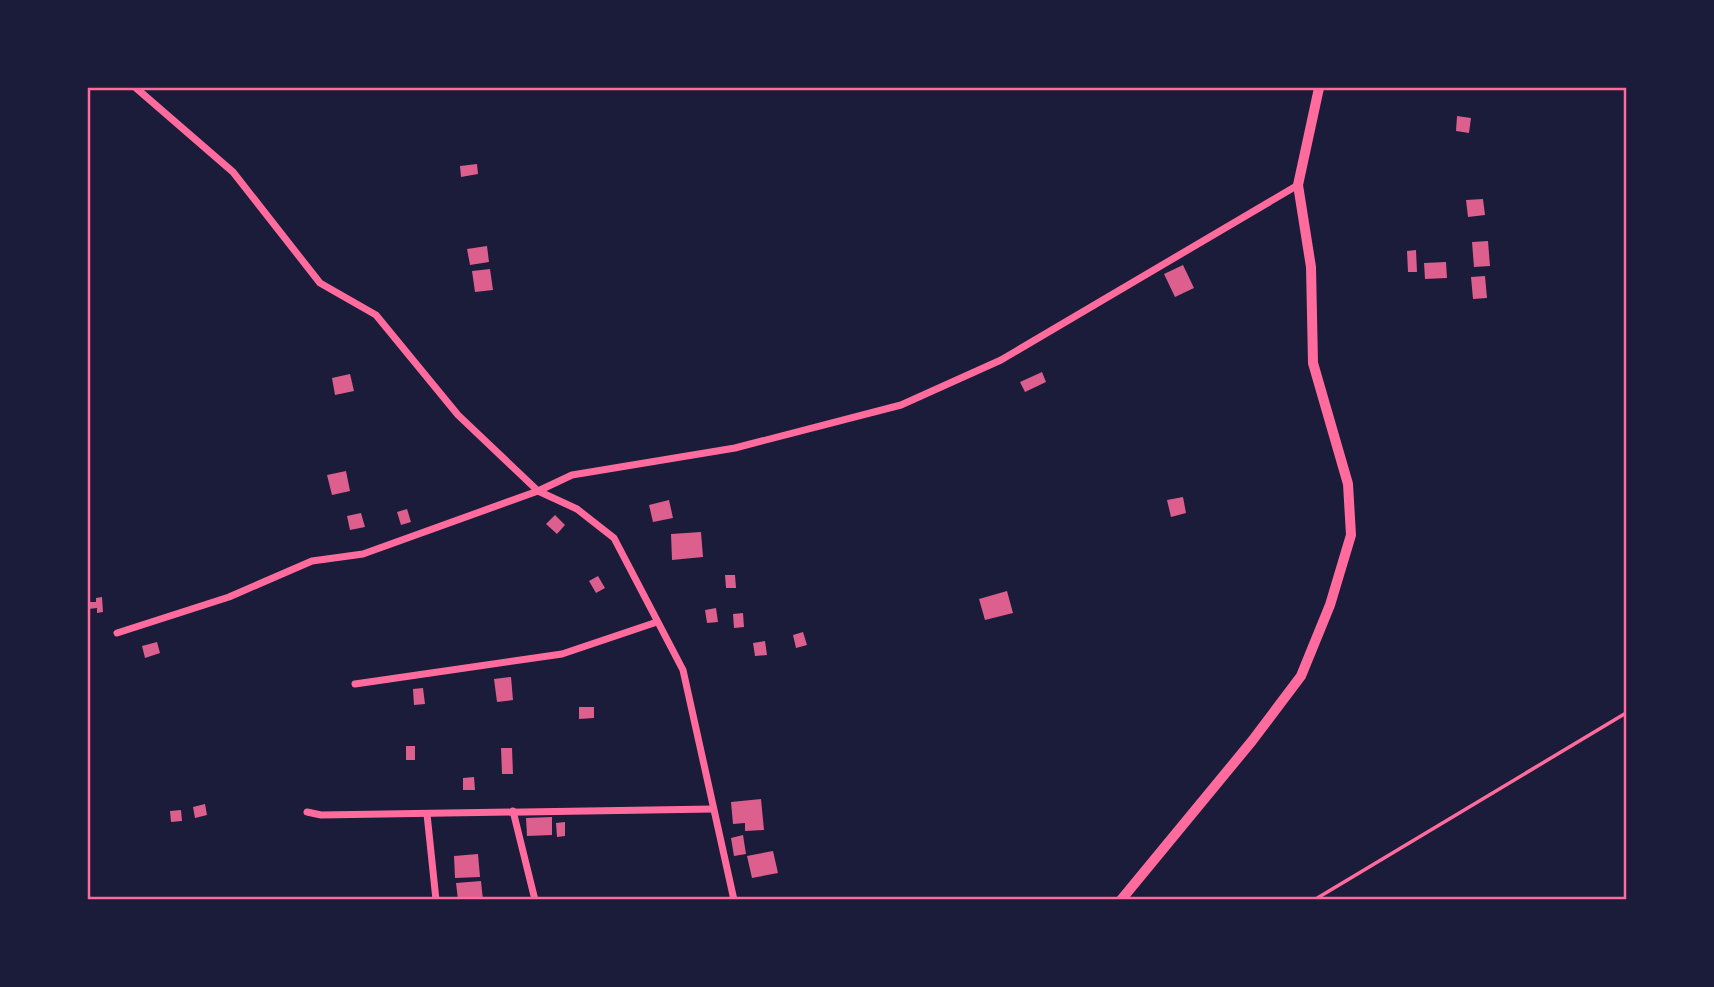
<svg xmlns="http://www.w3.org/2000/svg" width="1714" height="987" viewBox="0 0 1714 987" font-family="'Roboto Condensed',sans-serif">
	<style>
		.building { fill: #dd5f8e }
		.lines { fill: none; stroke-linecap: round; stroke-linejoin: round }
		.service { stroke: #ff6b9d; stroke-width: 3.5 }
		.minor { stroke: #ff6b9d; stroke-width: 7 }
		.tertiary { stroke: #ff6b9d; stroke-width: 10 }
		.neatline { fill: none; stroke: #ff6b9d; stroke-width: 2.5 }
	</style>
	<rect width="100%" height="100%" fill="#1b1b3a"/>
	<!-- building -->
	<g class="building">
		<polygon points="1457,116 1471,118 1469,133 1456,131"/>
		<polygon points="477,164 478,174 461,177 460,166"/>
		<polygon points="1483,199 1485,215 1468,217 1466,200"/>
		<polygon points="1488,241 1490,266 1474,267 1472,242"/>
		<polygon points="487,246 489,262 470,265 467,249"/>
		<polygon points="1416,250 1417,272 1408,272 1407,251"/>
		<polygon points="1446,262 1447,278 1425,279 1424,263"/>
		<polygon points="1183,265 1194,288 1175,297 1164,274"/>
		<polygon points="490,269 493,290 475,292 472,271"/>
		<polygon points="1485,276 1487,298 1473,299 1471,277"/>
		<polygon points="1042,372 1046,382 1025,392 1020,382"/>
		<polygon points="350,374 354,391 335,395 332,378"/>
		<polygon points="346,471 350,491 332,495 327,475"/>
		<polygon points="1183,497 1186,513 1171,517 1167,500"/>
		<polygon points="669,500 673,518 653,522 649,505"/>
		<polygon points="407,509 411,522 401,525 397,512"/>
		<polygon points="361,513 365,527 350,530 347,516"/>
		<polygon points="555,515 565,525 557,534 546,524"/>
		<polygon points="701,532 703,557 672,560 671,534"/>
		<polygon points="725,575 735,575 736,588 726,588"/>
		<polygon points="598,576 605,588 596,593 589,581"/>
		<polygon points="1007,591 1013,613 985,620 979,599"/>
		<polygon points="102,597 103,612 97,613 97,608 88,609 88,602 96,602 96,598"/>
		<polygon points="716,608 718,622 707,623 705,610"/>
		<polygon points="743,613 744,627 734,628 733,614"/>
		<polygon points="803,632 807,645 796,648 793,635"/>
		<polygon points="765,641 767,655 755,656 753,643"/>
		<polygon points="157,642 160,653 145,658 142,646"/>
		<polygon points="511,677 513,700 497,702 494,679"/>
		<polygon points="423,688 425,704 414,705 413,689"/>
		<polygon points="579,707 594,707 594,718 579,719"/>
		<rect x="406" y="746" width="9" height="14"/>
		<polygon points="501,748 512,748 513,774 502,774"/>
		<polygon points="474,777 475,790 463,790 463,778"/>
		<polygon points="761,799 764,830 745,831 745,823 733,824 731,802"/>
		<polygon points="205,804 207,815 195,818 193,807"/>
		<polygon points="181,810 182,821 171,822 170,811"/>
		<polygon points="552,817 552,835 527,836 526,818"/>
		<polygon points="565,822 565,836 557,837 556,823"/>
		<polygon points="743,835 746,854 734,856 731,838"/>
		<polygon points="773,851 778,873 752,878 747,856"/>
		<polygon points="478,854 480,877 455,878 454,856"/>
		<polygon points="481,881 483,900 458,900 456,883"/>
	</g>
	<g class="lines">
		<!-- service -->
		<polyline class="service" points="1314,900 1626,713"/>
		<!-- minor -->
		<g class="minor">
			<polyline points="136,88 233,172 320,283 376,315 458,415 538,491 577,509 614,538 683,670 734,900"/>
			<polyline points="117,633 229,597 312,561 363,554 538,491 572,475 735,448 901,405 1001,360 1298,185"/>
			<polyline points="355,684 562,654 657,622"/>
			<polyline points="513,811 535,900"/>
			<polyline points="307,812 321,815 713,809"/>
			<polyline points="427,814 436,900"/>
		</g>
		<!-- tertiary -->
		<polyline class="tertiary" points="1121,900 1252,741 1301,676 1330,605 1351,535 1348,484 1313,363 1311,267 1298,185 1319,88"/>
	</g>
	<!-- border -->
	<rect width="1714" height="987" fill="none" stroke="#1b1b3a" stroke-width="178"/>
	<rect x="89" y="89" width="1536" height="809" class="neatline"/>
</svg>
